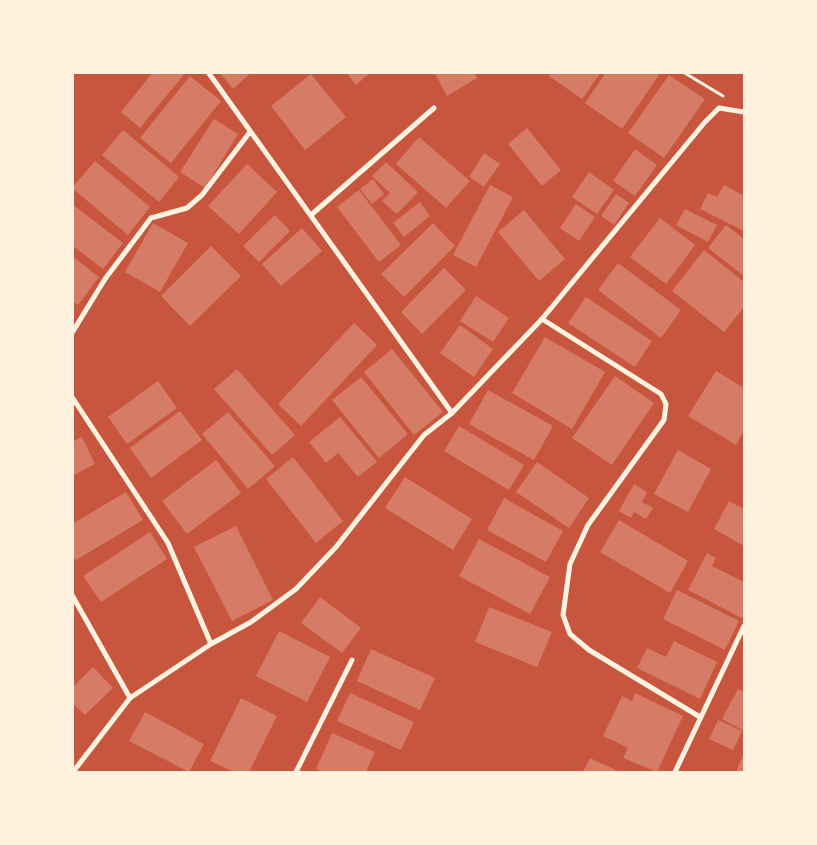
<svg xmlns="http://www.w3.org/2000/svg" width="817" height="845" viewBox="0 0 817 845" font-family="Poppins,sans-serif">
	<style>
		.building { fill: #d67c66 }
		.lines { fill: none; stroke-linecap: round; stroke-linejoin: round }
		.path { stroke: #fff3e0; stroke-width: 3 }
		.minor { stroke: #fff3e0; stroke-width: 5 }
	</style>
	<rect width="100%" height="100%" fill="#c8553d"/>
	<!-- building -->
	<g class="building">
		<polygon points="153,72 186,72 140,128 121,112"/>
		<polygon points="219,72 252,72 233,89"/>
		<polygon points="346,72 371,72 356,85"/>
		<polygon points="434,72 474,72 477,78 447,96"/>
		<polygon points="551,72 601,72 582,99 549,76"/>
		<polygon points="606,72 656,72 659,75 622,129 585,103"/>
		<polygon points="311,74 346,117 305,150 271,106"/>
		<polygon points="669,75 705,99 664,158 628,133"/>
		<polygon points="190,76 221,101 171,163 140,138"/>
		<polygon points="214,119 238,134 205,188 180,172"/>
		<polygon points="527,128 561,170 542,186 508,144"/>
		<polygon points="123,130 179,177 159,202 102,155"/>
		<polygon points="419,137 470,181 446,208 396,164"/>
		<polygon points="635,149 657,165 635,196 613,181"/>
		<polygon points="484,153 500,164 484,187 469,177"/>
		<polygon points="95,161 150,207 128,235 72,188"/>
		<polygon points="386,162 418,192 397,214 382,201 390,193 372,176"/>
		<polygon points="247,164 277,192 239,234 208,206"/>
		<polygon points="589,172 614,190 597,214 572,197"/>
		<polygon points="373,179 384,194 372,204 360,189"/>
		<polygon points="490,185 513,197 476,267 453,255"/>
		<polygon points="724,185 744,196 744,231 700,209 708,193 717,197"/>
		<polygon points="359,190 401,245 379,262 337,207"/>
		<polygon points="616,194 629,203 614,225 601,216"/>
		<polygon points="420,202 430,216 404,237 393,223"/>
		<polygon points="72,204 123,243 103,269 72,245"/>
		<polygon points="576,204 595,217 579,241 560,228"/>
		<polygon points="685,209 717,225 708,242 676,225"/>
		<polygon points="524,210 565,259 539,281 498,232"/>
		<polygon points="275,215 290,231 259,262 243,246"/>
		<polygon points="660,218 695,245 666,284 630,257"/>
		<polygon points="153,223 188,243 160,292 125,272"/>
		<polygon points="433,223 455,246 404,297 381,274"/>
		<polygon points="726,225 744,239 744,276 708,248"/>
		<polygon points="302,228 322,251 281,286 262,264"/>
		<polygon points="211,246 241,276 190,326 161,296"/>
		<polygon points="704,250 744,282 744,307 724,332 672,291"/>
		<polygon points="72,256 99,277 78,305 72,301"/>
		<polygon points="618,263 681,310 661,338 598,290"/>
		<polygon points="444,268 466,290 422,334 401,312"/>
		<polygon points="476,296 509,318 493,342 460,321"/>
		<polygon points="586,297 652,341 635,367 568,323"/>
		<polygon points="354,323 377,345 301,426 278,404"/>
		<polygon points="460,325 493,349 474,377 440,353"/>
		<polygon points="545,337 605,372 572,429 512,393"/>
		<polygon points="392,349 443,412 414,435 364,372"/>
		<polygon points="237,369 295,435 272,455 214,389"/>
		<polygon points="716,371 744,388 744,430 736,445 688,416"/>
		<polygon points="615,376 654,403 612,465 572,438"/>
		<polygon points="361,377 408,434 379,458 332,400"/>
		<polygon points="158,381 177,408 127,444 108,417"/>
		<polygon points="488,390 553,426 534,460 469,424"/>
		<polygon points="180,411 202,440 151,478 130,448"/>
		<polygon points="228,412 275,466 248,489 202,434"/>
		<polygon points="340,417 377,462 358,477 338,453 326,463 309,442"/>
		<polygon points="459,426 524,465 509,490 444,451"/>
		<polygon points="82,437 95,464 72,476 72,442"/>
		<polygon points="678,450 711,469 688,512 654,494"/>
		<polygon points="293,457 343,521 316,543 266,479"/>
		<polygon points="216,460 241,493 187,534 162,501"/>
		<polygon points="537,462 589,498 569,528 516,492"/>
		<polygon points="405,477 472,519 453,550 385,508"/>
		<polygon points="634,484 647,492 642,502 653,508 646,519 634,512 631,518 619,511"/>
		<polygon points="126,492 143,520 76,560 72,555 72,524"/>
		<polygon points="504,498 563,531 546,562 487,530"/>
		<polygon points="729,501 744,509 744,546 714,529"/>
		<polygon points="619,520 688,561 670,593 600,552"/>
		<polygon points="236,526 273,600 232,621 194,547"/>
		<polygon points="150,532 167,559 101,602 83,576"/>
		<polygon points="479,539 550,577 530,614 459,576"/>
		<polygon points="707,553 716,558 712,566 744,582 744,614 742,618 688,590"/>
		<polygon points="677,590 739,621 725,650 663,619"/>
		<polygon points="320,597 361,628 342,653 301,623"/>
		<polygon points="489,607 552,632 537,667 475,642"/>
		<polygon points="279,631 330,657 307,702 256,676"/>
		<polygon points="674,641 717,662 700,699 637,668 647,648 666,657"/>
		<polygon points="371,649 435,678 420,710 357,681"/>
		<polygon points="93,667 113,688 85,715 72,703 72,688"/>
		<polygon points="738,689 744,692 744,731 722,719"/>
		<polygon points="350,693 414,722 401,750 337,721"/>
		<polygon points="635,693 683,716 657,772 623,758 628,748 603,736 622,696 632,701"/>
		<polygon points="241,698 277,716 249,772 234,772 210,761"/>
		<polygon points="145,712 204,744 189,772 129,741"/>
		<polygon points="718,720 742,731 733,750 709,739"/>
		<polygon points="332,733 375,752 366,772 323,772 316,769"/>
		<polygon points="744,753 744,772 736,772"/>
		<polygon points="590,758 620,772 583,772"/>
	</g>
	<g class="lines">
		<!-- path -->
		<polyline class="path" points="683,72 723,96"/>
		<!-- minor -->
		<g class="minor">
			<polyline points="208,72 452,413"/>
			<polyline points="311,215 434,108"/>
			<polyline points="542,319 661,394 666,404 664,420 588,525 570,564 563,615 570,634 589,650 700,717"/>
			<polyline points="72,333 105,279 151,218 187,208 202,195 250,132"/>
			<polyline points="72,397 168,543 211,644"/>
			<polyline points="72,595 130,698"/>
			<polyline points="73,772 130,698 211,644 251,622 296,589 336,547 424,435 452,413 542,319 705,122 719,108 744,112"/>
			<polyline points="296,772 352,660"/>
			<polyline points="675,772 744,626"/>
		</g>
	</g>
	<!-- border -->
	<rect width="817" height="845" fill="none" stroke="#fff3e0" stroke-width="148"/>
</svg>
